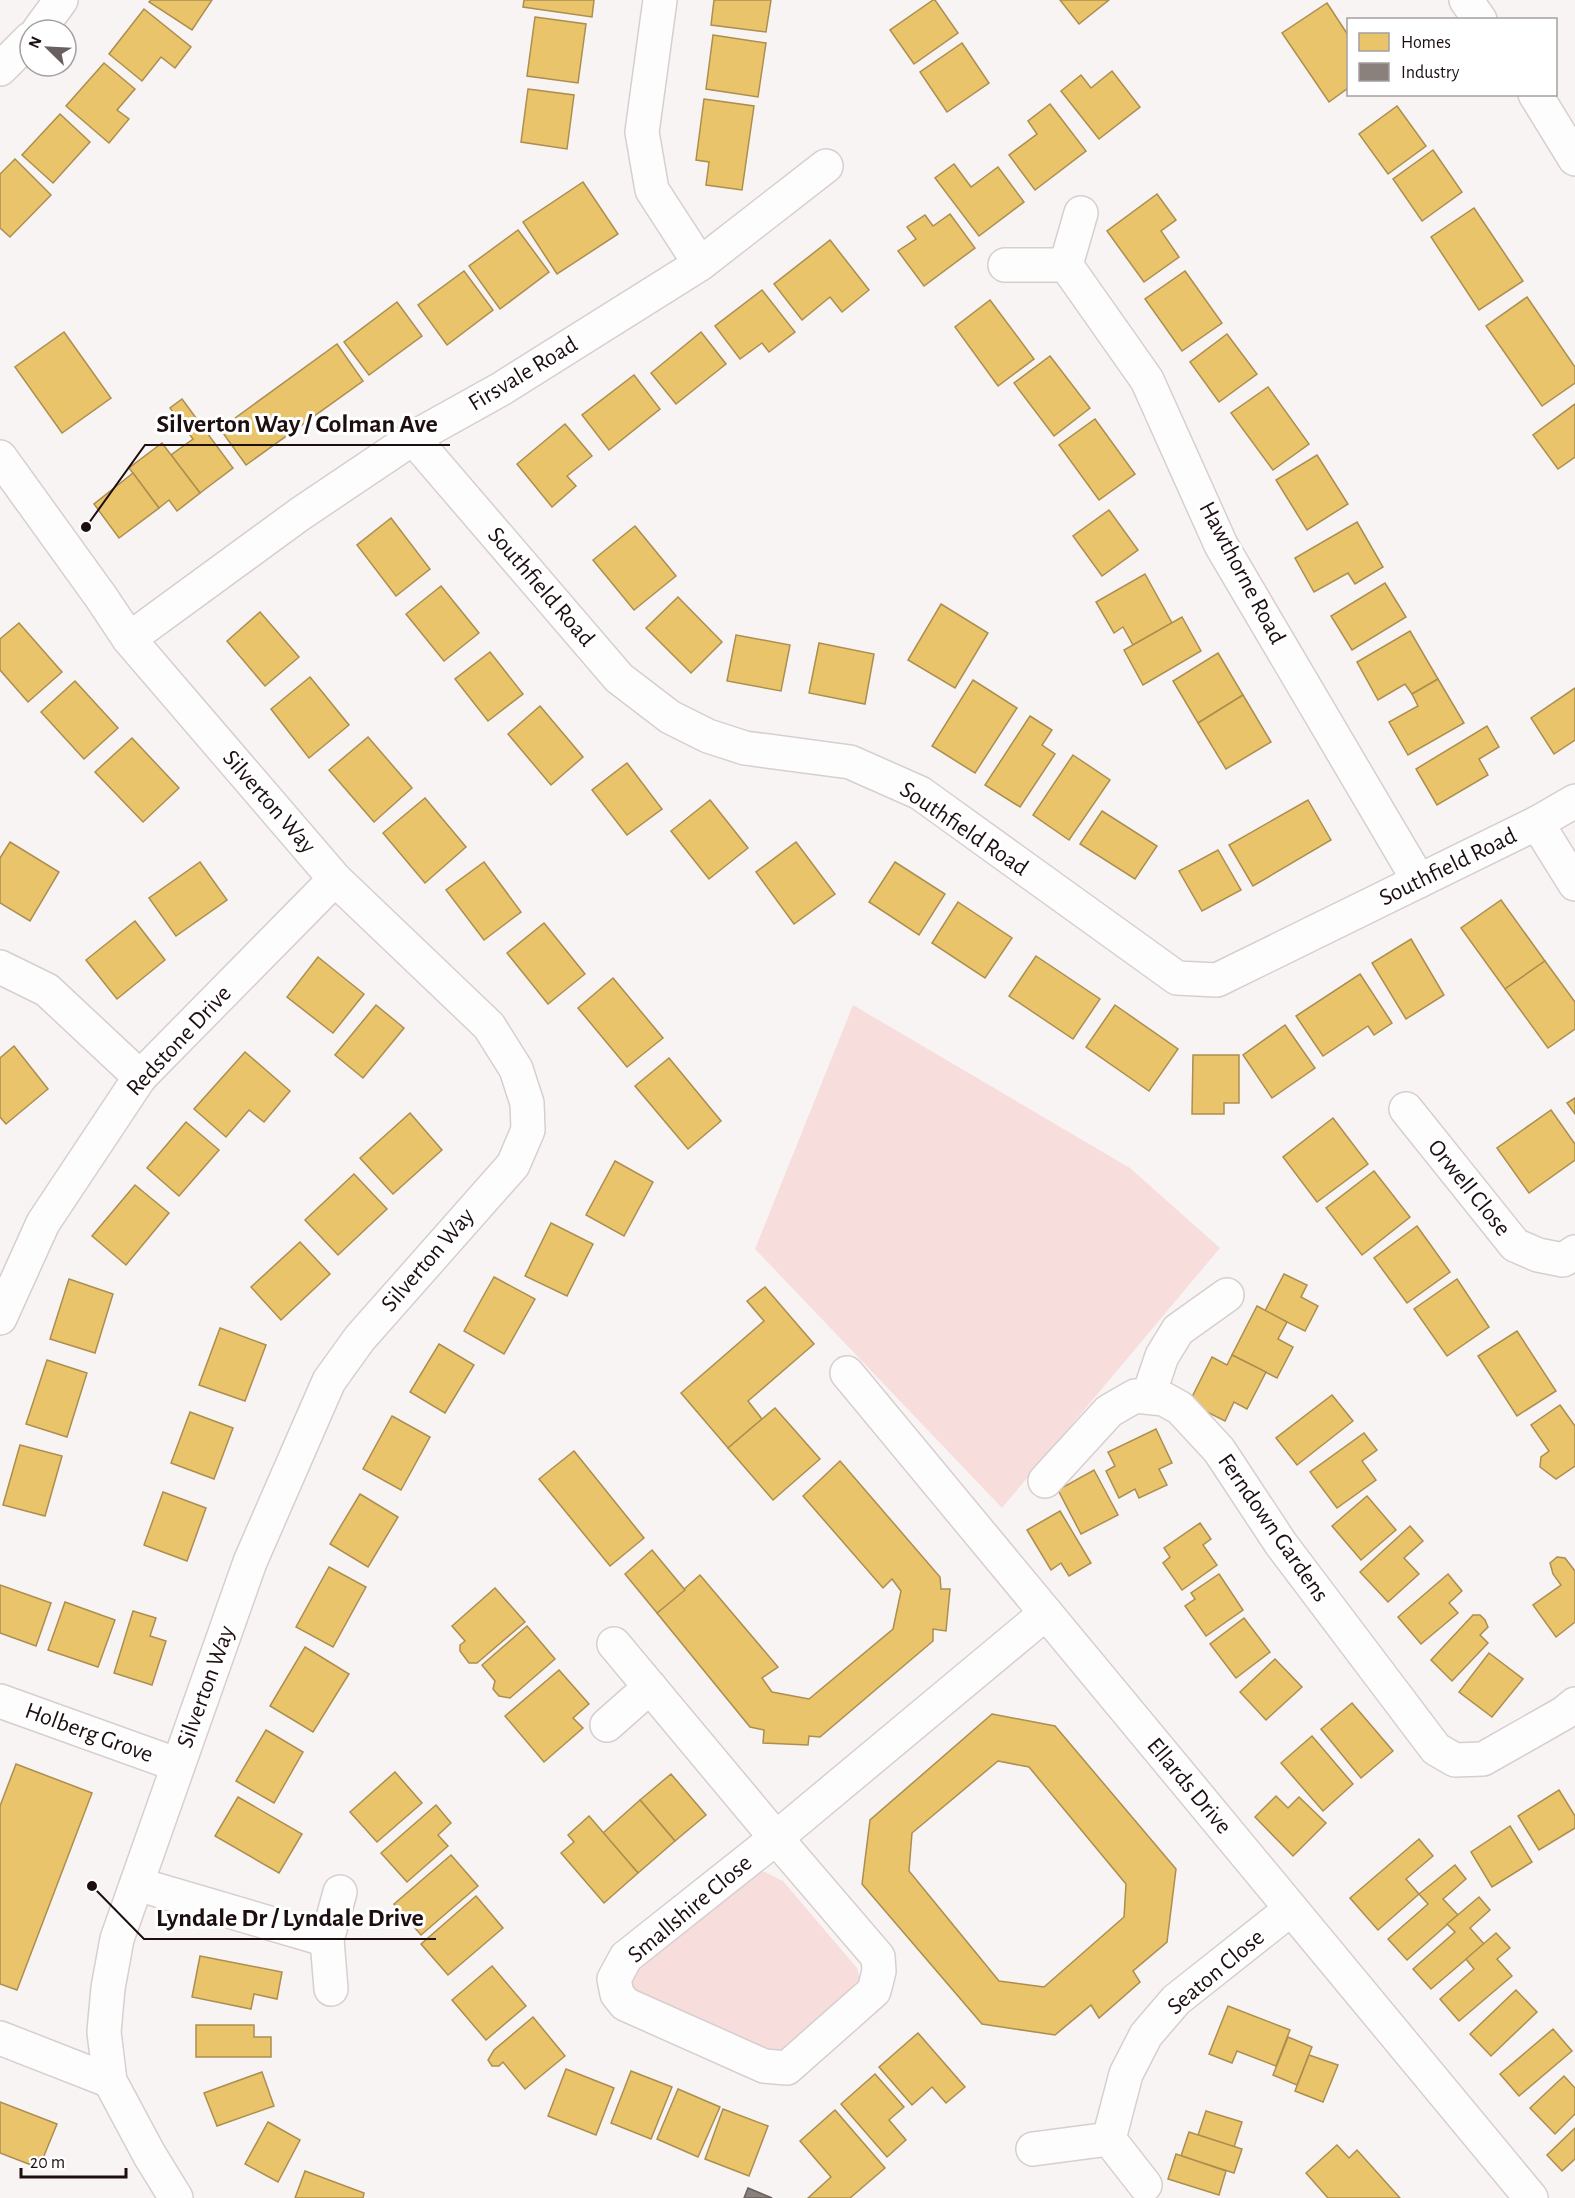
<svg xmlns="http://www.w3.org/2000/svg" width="1575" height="2198" viewBox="0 0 1575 2198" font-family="'Alegreya Sans',sans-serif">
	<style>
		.green { fill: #f8dddd }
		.homes { fill: #e9c46a; stroke: #ac8e4f; stroke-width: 1.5; fill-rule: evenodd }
		.industry { fill: #8a817c; stroke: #695f5c; stroke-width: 1.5 }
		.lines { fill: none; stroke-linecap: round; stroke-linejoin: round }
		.minor-casing { stroke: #d8cece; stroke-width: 36 }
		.minor { stroke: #fefdfd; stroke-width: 33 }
		.labels { text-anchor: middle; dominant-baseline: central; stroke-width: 6; stroke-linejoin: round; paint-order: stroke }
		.street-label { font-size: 24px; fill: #1d0f10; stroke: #fff }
		.leader { fill: none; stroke: #1d0f10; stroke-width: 2 }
		.callout-dot { fill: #1d0f10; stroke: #fff; stroke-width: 2 }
		.callout-label { font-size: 26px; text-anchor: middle; font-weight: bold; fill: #1d0f10; stroke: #fff; stroke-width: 6; stroke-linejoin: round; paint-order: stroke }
	</style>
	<rect width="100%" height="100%" fill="#f9f4f4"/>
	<!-- green -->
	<g class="green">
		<polygon points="853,1005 1130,1168 1220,1248 1002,1508 755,1249"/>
		<polygon points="746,1871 765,1872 783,1881 857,1968 860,1979 788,2049 760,2049 628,1988 634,1966"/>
	</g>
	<!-- homes -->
	<g class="homes">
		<polygon points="151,0 212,0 192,30 149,2"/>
		<polygon points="524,0 594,0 592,17 523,7"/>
		<polygon points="714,0 771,0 766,32 711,25"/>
		<polygon points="933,0 935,0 958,33 914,64 890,30"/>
		<polygon points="1060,0 1109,0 1079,24"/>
		<polygon points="1327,3 1348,35 1348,88 1329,102 1282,33"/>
		<polygon points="144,9 191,47 175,68 161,57 142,81 109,54"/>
		<polygon points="535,17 586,24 578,83 527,76"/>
		<polygon points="713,35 766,43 758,97 706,89"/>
		<polygon points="962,43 989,83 947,112 920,72"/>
		<polygon points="104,63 135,89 117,110 129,119 109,143 66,106"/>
		<polygon points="1112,71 1140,107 1099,139 1061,91 1081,75 1091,88"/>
		<polygon points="528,89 574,95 567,149 521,142"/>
		<polygon points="704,99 754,106 742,190 706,185 709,162 696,160"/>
		<polygon points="1050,104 1086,151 1035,190 1009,155 1037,134 1028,121"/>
		<polygon points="1397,106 1426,146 1388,174 1359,134"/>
		<polygon points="60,114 90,142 53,183 22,155"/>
		<polygon points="1433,150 1462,192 1422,221 1393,179"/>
		<polygon points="15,159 51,195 10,237 0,228 0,174"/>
		<polygon points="954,164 971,187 998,167 1024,202 979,236 935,178"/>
		<polygon points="583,182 618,234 557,274 523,222"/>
		<polygon points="1157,194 1176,220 1161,231 1179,257 1144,282 1107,231"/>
		<polygon points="1474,208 1523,281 1479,310 1431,237"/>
		<polygon points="950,214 975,248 924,286 898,251 916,239 907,227 925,215 933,226"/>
		<polygon points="518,230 549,272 500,309 469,266"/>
		<polygon points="830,240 869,290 842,312 830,297 802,320 774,284"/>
		<polygon points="464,271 493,310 447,345 418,305"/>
		<polygon points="1185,271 1222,323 1182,351 1145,299"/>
		<polygon points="762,290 795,332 769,352 762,343 740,359 715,326"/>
		<polygon points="1527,297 1575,367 1575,383 1542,406 1486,326"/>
		<polygon points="990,300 1034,359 998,386 955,327"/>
		<polygon points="397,302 422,336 369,375 344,342"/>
		<polygon points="64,332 111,398 62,433 15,367"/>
		<polygon points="701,332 726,364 676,404 651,373"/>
		<polygon points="1227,334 1257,374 1219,402 1190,362"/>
		<polygon points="337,344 363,381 246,465 220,429"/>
		<polygon points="1050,356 1090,408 1054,436 1014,383"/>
		<polygon points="634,375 660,409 609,450 582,415"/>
		<polygon points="1268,387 1309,444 1273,470 1231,413"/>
		<polygon points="182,399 233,468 200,493 171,455 193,439 170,408"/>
		<polygon points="1575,404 1575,457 1558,469 1533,435"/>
		<polygon points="1095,419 1135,474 1099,500 1059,445"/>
		<polygon points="565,424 592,456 567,476 576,486 552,507 517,464"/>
		<polygon points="162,443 200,493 177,511 169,500 159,508 129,468"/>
		<polygon points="1317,455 1348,504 1307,530 1276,480"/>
		<polygon points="133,473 159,508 119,538 94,504"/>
		<polygon points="1109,510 1138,550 1102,576 1073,536"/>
		<polygon points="391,518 430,569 396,596 357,545"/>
		<polygon points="1357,522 1383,567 1355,584 1348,573 1314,592 1295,558"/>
		<polygon points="635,526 676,576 634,610 593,560"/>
		<polygon points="1145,574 1172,623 1133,645 1123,627 1114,633 1096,602"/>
		<polygon points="1385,583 1406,617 1352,650 1331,616"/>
		<polygon points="441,586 479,633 444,661 406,614"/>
		<polygon points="678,597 722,642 691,673 646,628"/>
		<polygon points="941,604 988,633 955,688 908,660"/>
		<polygon points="260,612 299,657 265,686 227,641"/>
		<polygon points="1182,617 1201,651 1143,685 1124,650"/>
		<polygon points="19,623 62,672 28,702 0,670 0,639"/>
		<polygon points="1410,631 1438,679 1412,694 1405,684 1378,700 1357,662"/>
		<polygon points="736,635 790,645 781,691 727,681"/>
		<polygon points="819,643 874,654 865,704 809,693"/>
		<polygon points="490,652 523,694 488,721 455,679"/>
		<polygon points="1218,653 1243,695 1198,723 1173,681"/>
		<polygon points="310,677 349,725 309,758 271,709"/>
		<polygon points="1438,679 1464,723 1408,755 1389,722 1418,706 1412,694"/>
		<polygon points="973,680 1017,708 975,773 932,746"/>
		<polygon points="75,681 118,728 84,759 41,712"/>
		<polygon points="1575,688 1575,740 1554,754 1531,718"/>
		<polygon points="1243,695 1271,742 1226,769 1198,723"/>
		<polygon points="540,706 583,757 551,785 508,734"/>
		<polygon points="1030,716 1052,730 1042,745 1055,754 1020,807 985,785"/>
		<polygon points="1487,726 1499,747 1479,759 1488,775 1437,805 1416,769"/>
		<polygon points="368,737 412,788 374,822 329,770"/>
		<polygon points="132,738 179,788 143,822 95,772"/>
		<polygon points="1073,755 1110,780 1069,840 1033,815"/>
		<polygon points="627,763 662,809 627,835 592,790"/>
		<polygon points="425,798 466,847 425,883 383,833"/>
		<polygon points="710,800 748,848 709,879 671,831"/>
		<polygon points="1308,800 1331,840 1253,886 1229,845"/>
		<polygon points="1102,811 1157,846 1135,879 1080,844"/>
		<polygon points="10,842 59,872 30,921 0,903 0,858"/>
		<polygon points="796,842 835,894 794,924 756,872"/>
		<polygon points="1218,850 1241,890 1202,911 1179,871"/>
		<polygon points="200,862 227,900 176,936 149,898"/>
		<polygon points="484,862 521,912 484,940 446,890"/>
		<polygon points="895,862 945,894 919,935 869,902"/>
		<polygon points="1501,900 1545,961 1505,989 1461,928"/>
		<polygon points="958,902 1012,938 985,978 932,943"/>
		<polygon points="135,921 165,960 117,999 86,960"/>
		<polygon points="544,923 585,974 548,1004 507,953"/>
		<polygon points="1411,939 1444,995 1406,1019 1372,963"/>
		<polygon points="1036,956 1100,999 1073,1039 1009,996"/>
		<polygon points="318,957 364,994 333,1033 287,997"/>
		<polygon points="1545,961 1575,1002 1575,1029 1548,1048 1505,989"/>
		<polygon points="1360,974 1392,1023 1374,1035 1368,1026 1323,1056 1296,1016"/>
		<polygon points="613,978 663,1038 627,1067 578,1008"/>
		<polygon points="376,1005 404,1028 363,1078 335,1055"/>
		<polygon points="1115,1005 1178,1049 1149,1091 1086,1047"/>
		<polygon points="1285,1025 1315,1068 1272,1098 1243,1055"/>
		<polygon points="14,1046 48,1089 6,1124 0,1117 0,1058"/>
		<polygon points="245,1052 290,1091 264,1122 249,1110 226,1137 194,1109"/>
		<polygon points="1193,1055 1239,1055 1239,1103 1224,1103 1224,1114 1192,1114"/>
		<polygon points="669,1058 721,1121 688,1149 635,1086"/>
		<polygon points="1575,1098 1575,1114 1567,1103"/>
		<polygon points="1551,1110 1575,1144 1575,1160 1529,1193 1497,1148"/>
		<polygon points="410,1113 442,1150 393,1194 360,1158"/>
		<polygon points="1333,1118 1368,1164 1317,1202 1283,1157"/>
		<polygon points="186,1122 219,1150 179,1196 147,1168"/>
		<polygon points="615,1161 653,1182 624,1236 586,1215"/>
		<polygon points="1374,1171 1410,1217 1362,1255 1326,1208"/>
		<polygon points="354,1174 387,1209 338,1255 305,1220"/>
		<polygon points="135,1185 169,1213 126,1265 92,1236"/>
		<polygon points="551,1223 593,1244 567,1296 525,1276"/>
		<polygon points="1417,1226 1450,1272 1407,1303 1374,1258"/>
		<polygon points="300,1242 330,1274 281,1320 251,1287"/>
		<polygon points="1284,1274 1307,1285 1301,1297 1318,1306 1305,1331 1265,1311"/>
		<polygon points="494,1277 535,1299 504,1354 464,1331"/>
		<polygon points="69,1279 113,1294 95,1353 50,1339"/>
		<polygon points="1457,1279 1489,1327 1447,1356 1414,1309"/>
		<polygon points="765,1287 814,1344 748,1401 762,1419 728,1448 681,1393 764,1321 747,1301"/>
		<polygon points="1257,1306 1287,1322 1278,1339 1293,1347 1277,1378 1232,1355"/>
		<polygon points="220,1328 266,1345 245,1401 199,1385"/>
		<polygon points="1517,1331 1556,1391 1517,1416 1478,1356"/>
		<polygon points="439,1344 474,1365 445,1413 410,1392"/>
		<polygon points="1232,1355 1266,1372 1247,1409 1234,1402 1225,1421 1189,1403 1212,1357 1227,1365"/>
		<polygon points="47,1360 87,1373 67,1437 26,1424"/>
		<polygon points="1332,1395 1353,1421 1297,1465 1276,1438"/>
		<polygon points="1560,1405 1575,1426 1575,1466 1556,1479 1540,1467 1541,1457 1549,1451 1531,1425"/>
		<polygon points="775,1408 820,1459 773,1500 728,1448"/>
		<polygon points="190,1412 233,1428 214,1479 171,1463"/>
		<polygon points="392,1416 430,1437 401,1490 363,1469"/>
		<polygon points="1156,1429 1172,1463 1159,1469 1167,1485 1139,1498 1135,1489 1119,1498 1106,1471 1115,1466 1108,1452"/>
		<polygon points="1364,1433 1377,1450 1362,1461 1376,1480 1337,1508 1310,1472"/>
		<polygon points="20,1445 62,1456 45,1516 3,1505"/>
		<polygon points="574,1451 644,1538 610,1566 539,1479"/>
		<polygon points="840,1461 940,1577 941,1589 950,1589 946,1631 933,1629 933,1641 820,1737 809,1736 808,1745 763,1743 764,1730 750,1727 657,1613 700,1575 778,1667 762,1678 772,1692 809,1699 893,1629 901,1591 892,1579 883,1588 803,1496"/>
		<polygon points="1094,1470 1118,1515 1081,1534 1058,1490"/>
		<polygon points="163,1492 206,1508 187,1561 144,1545"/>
		<polygon points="360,1494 398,1517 368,1567 330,1544"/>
		<polygon points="1367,1496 1396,1530 1361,1560 1332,1526"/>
		<polygon points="1060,1511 1091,1563 1069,1576 1061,1563 1051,1570 1027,1530"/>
		<polygon points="1200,1523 1211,1539 1203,1545 1217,1565 1182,1590 1163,1563 1170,1557 1164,1548"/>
		<polygon points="1410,1526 1423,1541 1404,1558 1419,1574 1388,1602 1360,1572"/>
		<polygon points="652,1550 685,1590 657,1613 625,1574"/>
		<polygon points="1557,1557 1565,1558 1575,1571 1575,1622 1556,1637 1533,1605 1561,1585 1553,1574 1550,1563"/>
		<polygon points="329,1567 366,1587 333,1647 296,1627"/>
		<polygon points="1219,1574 1243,1610 1206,1636 1185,1606 1195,1599 1191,1593"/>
		<polygon points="1448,1574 1462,1591 1449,1603 1458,1613 1421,1644 1398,1617"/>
		<polygon points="0,1585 51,1603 36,1646 0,1633"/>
		<polygon points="495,1588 525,1622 477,1663 469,1663 460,1651 460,1645 465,1641 452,1626"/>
		<polygon points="65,1602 115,1620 98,1667 48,1650"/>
		<polygon points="133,1611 156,1618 150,1636 166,1641 152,1685 114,1673"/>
		<polygon points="1473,1615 1480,1615 1485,1620 1488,1627 1480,1635 1488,1643 1452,1681 1431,1660"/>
		<polygon points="1244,1618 1270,1652 1236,1678 1210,1644"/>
		<polygon points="527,1626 555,1659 510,1698 499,1696 493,1689 495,1681 482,1665"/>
		<polygon points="305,1647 349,1674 313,1732 270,1706"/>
		<polygon points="1489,1653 1523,1679 1492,1717 1459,1692"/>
		<polygon points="1275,1659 1302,1687 1266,1720 1240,1692"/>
		<polygon points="559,1670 589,1704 573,1718 583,1728 544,1762 505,1716"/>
		<polygon points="1352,1703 1393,1751 1361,1778 1321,1729"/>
		<path d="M 992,1714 L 1055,1726 L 1176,1869 L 1167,1942 L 1133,1971 L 1140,1982 L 1099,2018 L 1091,2005 L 1055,2035 L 982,2024 L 862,1884 L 870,1820 ZM 998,1761 L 1029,1767 L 1126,1884 L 1124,1917 L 1044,1987 L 999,1981 L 909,1871 L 912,1833 Z"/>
		<polygon points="266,1730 303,1752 274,1803 236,1781"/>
		<polygon points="1312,1736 1353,1784 1323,1811 1281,1763"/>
		<polygon points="16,1764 92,1793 17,1990 0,1984 0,1806"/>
		<polygon points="395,1772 422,1803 377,1842 350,1812"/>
		<polygon points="671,1774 706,1815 675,1841 640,1800"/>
		<polygon points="1559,1790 1575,1816 1575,1828 1539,1850 1518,1816"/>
		<polygon points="1276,1796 1288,1808 1299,1797 1326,1823 1293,1856 1255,1817"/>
		<polygon points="238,1797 302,1834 279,1873 215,1836"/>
		<polygon points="640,1800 675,1841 638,1873 603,1833"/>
		<polygon points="436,1805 451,1823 438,1835 448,1846 407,1882 381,1853"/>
		<polygon points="589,1816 638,1873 604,1903 561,1853 574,1842 568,1835"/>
		<polygon points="1510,1826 1532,1862 1492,1887 1471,1852"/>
		<polygon points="1419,1839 1433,1856 1406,1879 1419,1894 1378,1930 1350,1898"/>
		<polygon points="451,1855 478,1886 421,1935 394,1904"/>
		<polygon points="1455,1865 1466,1879 1443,1899 1458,1915 1407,1960 1388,1939 1428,1904 1419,1894"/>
		<polygon points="476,1896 503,1928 448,1975 421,1944"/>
		<polygon points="1479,1897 1490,1910 1470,1928 1484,1944 1431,1989 1413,1969 1455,1932 1447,1924"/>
		<polygon points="1496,1933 1510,1948 1497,1959 1512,1976 1459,2021 1440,1999 1474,1969 1466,1959"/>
		<polygon points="200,1956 282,1972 277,1999 254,1994 251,2009 192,1997"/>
		<polygon points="492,1966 526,2006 486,2040 452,2000"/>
		<polygon points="1516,1990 1537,2012 1491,2056 1470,2034"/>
		<polygon points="1228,2006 1290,2030 1276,2066 1237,2051 1232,2063 1209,2054"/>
		<polygon points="533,2017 565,2056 525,2089 503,2062 499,2066 492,2066 488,2060 494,2050"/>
		<polygon points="196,2025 254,2025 254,2037 271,2037 271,2057 196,2057"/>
		<polygon points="1553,2029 1572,2051 1519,2096 1500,2074"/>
		<polygon points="918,2033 965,2087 946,2103 932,2087 912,2105 879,2067"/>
		<polygon points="1288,2037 1312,2047 1297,2085 1273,2075"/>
		<polygon points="1309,2055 1338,2065 1323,2102 1295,2091"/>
		<polygon points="566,2069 614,2088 596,2135 548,2116"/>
		<polygon points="631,2071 672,2087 651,2139 611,2123"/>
		<polygon points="262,2072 274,2106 217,2126 204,2093"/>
		<polygon points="875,2074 904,2107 889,2120 906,2140 887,2157 841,2104"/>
		<polygon points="1564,2076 1575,2088 1575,2114 1555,2134 1530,2108"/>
		<polygon points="678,2089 720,2107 698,2157 657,2139"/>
		<polygon points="0,2102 57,2124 39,2168 0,2153"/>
		<polygon points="723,2109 768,2126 749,2176 705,2159"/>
		<polygon points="835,2110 885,2168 850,2198 808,2198 831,2177 800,2141"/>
		<polygon points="1206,2111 1242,2122 1234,2147 1198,2135"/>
		<polygon points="268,2122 300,2140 278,2182 245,2164"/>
		<polygon points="1575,2128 1575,2159 1562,2171 1547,2155"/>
		<polygon points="1189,2132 1242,2149 1234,2173 1181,2156"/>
		<polygon points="1337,2145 1349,2158 1357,2150 1400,2198 1328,2198 1306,2173"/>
		<polygon points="1176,2154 1226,2171 1219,2195 1168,2179"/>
		<polygon points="305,2171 364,2193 363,2198 295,2198"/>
	</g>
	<!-- industry -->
	<polygon class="industry" points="748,2188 772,2198 744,2198"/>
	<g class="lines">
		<defs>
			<g id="minor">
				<polyline points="660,0 642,132 652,190 700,264"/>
				<polyline points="1466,0 1480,20"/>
				<polyline points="39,30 61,0"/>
				<polyline points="0,69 30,39"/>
				<polyline points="1535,94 1575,159"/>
				<polyline points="1005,265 1066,265 1081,213"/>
				<polyline points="1066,265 1147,380 1221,545 1419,881"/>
				<polyline points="413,438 619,678 670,717 708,736 745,748 850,762 920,793 1177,978 1217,980 1537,823 1575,801"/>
				<polyline points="0,457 101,597 129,639 335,879 489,1026 516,1069 527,1103 528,1130 513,1165 360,1338 329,1381 250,1562 117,1939 108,1988 104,2032 110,2081 149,2154 176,2198"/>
				<polyline points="129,639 300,514 413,438 501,389 700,264 826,166"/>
				<polyline points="1537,823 1575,884"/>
				<polyline points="0,967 47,990 140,1077"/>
				<polyline points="1406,1109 1515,1245 1538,1255 1563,1260 1575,1252"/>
				<polyline points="0,1318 43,1223 140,1077 335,879"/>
				<polyline points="847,1373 1531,2198"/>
				<polyline points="1148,1397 1162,1356 1178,1330 1227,1295"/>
				<polyline points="1045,1481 1109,1411 1135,1396 1164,1399 1180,1408 1219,1450 1281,1544 1436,1749 1455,1760 1483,1759 1564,1713 1575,1704"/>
				<polyline points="614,1644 776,1838 878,1957 879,1971 874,1991 787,2068 764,2066 625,2004 617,1994 614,1979 626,1957 776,1838 1046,1613"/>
				<polyline points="0,1701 178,1765"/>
				<polyline points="607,1725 650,1687"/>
				<polyline points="137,1884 327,1940"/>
				<polyline points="331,1989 327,1940 340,1892"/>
				<polyline points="0,2038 110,2081"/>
				<polyline points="1109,2139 1126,2074 1146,2035 1176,2000 1291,1909"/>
				<polyline points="1033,2149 1109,2139 1145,2185"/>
			</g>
		</defs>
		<!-- minor casing -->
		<use href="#minor" class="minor-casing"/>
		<!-- minor -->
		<use href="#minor" class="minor"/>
	</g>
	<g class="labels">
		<!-- street labels -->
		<g class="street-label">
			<text transform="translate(523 374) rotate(-31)">Firsvale Road</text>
			<text transform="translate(1242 573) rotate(62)">Hawthorne Road</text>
			<text transform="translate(541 587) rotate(49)">Southfield Road</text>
			<text transform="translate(269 802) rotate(49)">Silverton Way</text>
			<text transform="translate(964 829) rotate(34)">Southfield Road</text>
			<text transform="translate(1448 867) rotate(-26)">Southfield Road</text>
			<text transform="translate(179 1041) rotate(-47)">Redstone Drive</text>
			<text transform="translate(1469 1188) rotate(51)">Orwell Close</text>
			<text transform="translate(428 1260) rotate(-49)">Silverton Way</text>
			<text transform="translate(1273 1528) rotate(55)">Ferndown Gardens</text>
			<text transform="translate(206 1687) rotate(-70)">Silverton Way</text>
			<text transform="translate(89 1733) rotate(20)">Holberg Grove</text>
			<text transform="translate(1189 1786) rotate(50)">Ellards Drive</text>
			<text transform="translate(690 1909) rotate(-40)">Smallshire Close</text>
			<text transform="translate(1216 1972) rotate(-40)">Seaton Close</text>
		</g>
	</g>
	<!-- callouts -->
	<path class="leader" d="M86 527L145 445H450M92 1886L144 1939H436"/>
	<g class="callout-dot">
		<circle cx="86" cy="527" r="6"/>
		<circle cx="92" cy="1886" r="6"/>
	</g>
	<g class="callout-label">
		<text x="297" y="432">Silverton Way / Colman Ave</text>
		<text x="290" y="1926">Lyndale Dr / Lyndale Drive</text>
	</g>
	<!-- legend -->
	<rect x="1347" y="18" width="210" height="78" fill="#ffffff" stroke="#a59f9f" stroke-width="1.5"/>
	<rect x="1359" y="33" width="30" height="18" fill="#e9c46a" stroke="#a59f9f" stroke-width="1.5"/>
	<text x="1401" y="48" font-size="18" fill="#1d0f10">Homes</text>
	<rect x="1359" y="63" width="30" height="18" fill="#8a817c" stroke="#a59f9f" stroke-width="1.5"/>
	<text x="1401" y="78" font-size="18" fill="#1d0f10">Industry</text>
	<!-- north arrow -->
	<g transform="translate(48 48) rotate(294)"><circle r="28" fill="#ffffff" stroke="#a59f9f" stroke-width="1.5"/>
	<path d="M0-4.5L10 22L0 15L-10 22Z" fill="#6a5f60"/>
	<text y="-9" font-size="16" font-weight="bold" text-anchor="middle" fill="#1d0f10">N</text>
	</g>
	<!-- scale -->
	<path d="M21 2168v9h105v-9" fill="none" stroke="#1d0f10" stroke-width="3"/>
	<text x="30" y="2168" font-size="18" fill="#1d0f10" stroke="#ffffff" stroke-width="4.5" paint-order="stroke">20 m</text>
</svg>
